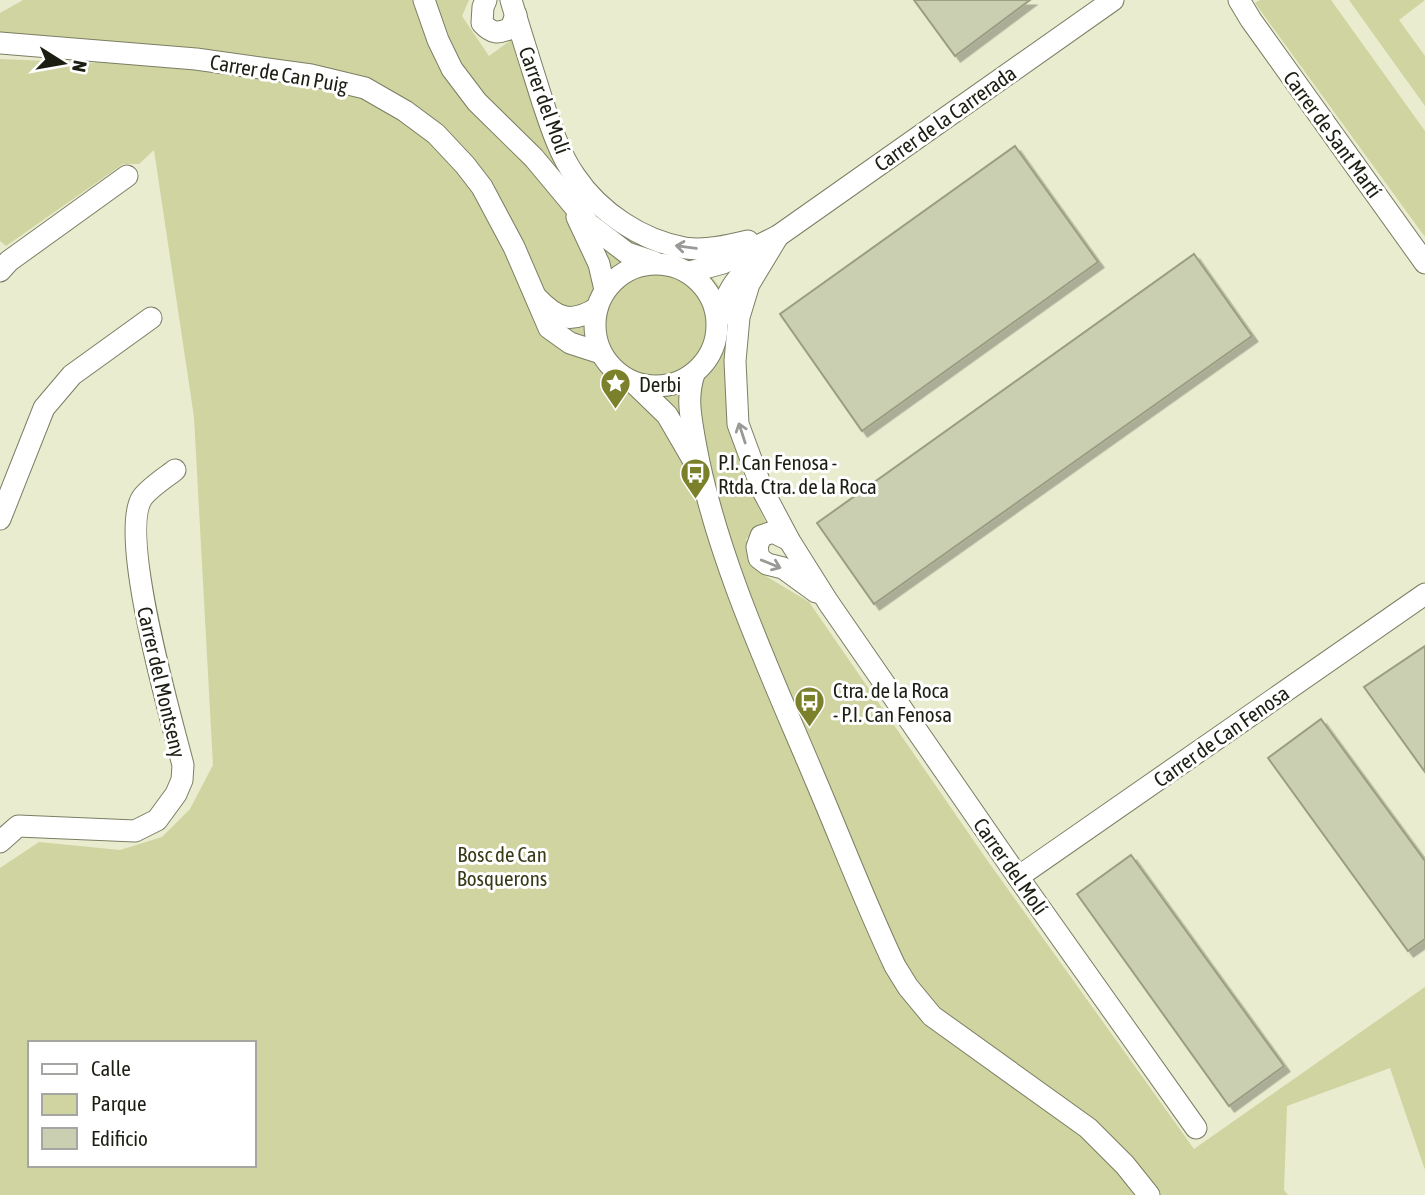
<svg xmlns="http://www.w3.org/2000/svg" width="1425" height="1195" viewBox="0 0 1425 1195" font-family="'Asap Condensed',sans-serif">
	<style>
		.green { fill: #cfd4a0; fill-rule: evenodd }
		.building { fill: #cbcfb1; stroke: #9b9e82; stroke-width: 2; filter: url(#shadow) }
		.lines { fill: none; stroke-linecap: round; stroke-linejoin: round }
		.minor-casing { stroke: #7b7e63; stroke-width: 23 }
		.minor { stroke: #fff; stroke-width: 21 }
		.oneway { stroke: #999a95 }
		.labels { text-anchor: middle; dominant-baseline: central; stroke-width: 6; stroke-linejoin: round; paint-order: stroke }
		.street-label { font-size: 21px; fill: #1d1e13; stroke: #fff }
		.poi-label { font-size: 21px; fill: #1d1e13; stroke: #fff; text-anchor: start }
		.park-label { font-size: 21px; fill: #383b16; stroke: #fff }
	</style>
	<defs>
		<filter id="shadow"><feDropShadow dx="5.5" dy="5.5" stdDeviation="0" flood-color="#0004"/></filter>
	</defs>
	<rect width="100%" height="100%" fill="#e9ecce"/>
	<!-- green -->
	<g class="green">
		<path d="M 23,0 L 414,0 L 437,65 L 458,95 L 472,85 L 450,47 L 433,0 L 469,0 L 462,16 L 489,56 L 515,37 L 548,151 L 587,203 L 617,234 L 665,253 L 700,261 L 733,305 L 728,409 L 744,476 L 766,523 L 746,539 L 754,569 L 809,602 L 987,860 L 1194,1149 L 1425,987 L 1425,1170 L 1390,1068 L 1287,1106 L 1284,1190 L 1288,1195 L 0,1195 L 0,868 L 39,842 L 120,850 L 162,837 L 190,809 L 213,765 L 194,417 L 154,150 L 139,164 L 123,164 L 6,246 L 0,241 L 0,59 L 95,63 L 75,39 L 0,36 L 0,13 ZM 30,1043 L 254,1043 L 254,1165 L 30,1165 Z"/>
		<polygon points="1260,0 1331,0 1425,131 1425,237 1255,3"/>
		<polygon points="1349,0 1425,0 1399,20 1425,56 1425,106"/>
	</g>
	<!-- building -->
	<g class="building">
		<polygon points="914,0 1030,0 955,56"/>
		<polygon points="1015,146 1098,262 862,431 780,314"/>
		<polygon points="1194,254 1252,336 874,604 817,523"/>
		<polygon points="1425,646 1425,772 1364,687"/>
		<polygon points="1321,719 1425,861 1425,939 1408,951 1268,758"/>
		<polygon points="1131,855 1284,1066 1229,1106 1077,894"/>
	</g>
	<g class="lines">
		<defs>
			<g id="minor">
				<polyline points="424,0 438,40 452,69 477,102 534,158 589,224 627,253 654,262"/>
				<path d="M 486,0 L 483,7 L 482,23 C 492,34 498,34 511,28 L 516,15"/>
				<path d="M 511,0 C 521,34 532,68 543,103 C 551,127 560,155 575,176 C 599,212 642,241 685,248 C 706,251 727,246 748,241"/>
				<polyline points="1239,0 1251,20 1425,263"/>
				<polyline points="0,43 196,59 311,75 365,88 405,111 436,134 465,165 482,187 514,247 549,328 570,343 601,353"/>
				<polyline points="577,217 599,264 605,290"/>
				<polyline points="778,236 749,284 739,317 735,361 738,424 762,489 789,540 828,602 1018,877 1196,1128"/>
				<circle cx="656" cy="325" r="61"/>
				<polyline points="0,271 9,261 127,176"/>
				<polyline points="690,272 723,263 778,236 1113,0"/>
				<path d="M 537,298 C 557,319 571,324 597,308"/>
				<path d="M 718,320 C 726,293 735,280 754,260"/>
				<path d="M 694,374 C 686,398 691,418 695,442 C 715,555 771,674 816,781 C 842,842 866,905 895,966 L 908,987 L 932,1016 L 1088,1128 L 1125,1165 L 1149,1195"/>
				<polyline points="634,383 667,415 692,458"/>
				<polyline points="0,519 44,408 72,375 151,318"/>
				<polyline points="789,540 773,532 761,536 757,547 759,558 767,564 783,568 816,592"/>
				<path d="M 0,842 L 18,826 L 135,831 L 157,820 L 176,794 L 182,780 L 183,765 C 171,718 118,535 142,498 C 149,488 165,478 175,470"/>
				<polyline points="1018,877 1425,594"/>
			</g>
		</defs>
		<!-- minor casing -->
		<use href="#minor" class="minor-casing"/>
		<!-- minor -->
		<use href="#minor" class="minor"/>
	</g>
	<!-- one-way arrows -->
	<defs><path id="oneway-shaft" d="M-6 0H5M1.5-3L5.5 0L1.5 3" fill="none" stroke-width="1.6" stroke-linecap="round" stroke-linejoin="round" transform="scale(1.75)"/></defs>
	<g class="oneway">
		<use href="#oneway-shaft" transform="translate(686 247) rotate(-173)"/>
		<use href="#oneway-shaft" transform="translate(742 433) rotate(-108)"/>
		<use href="#oneway-shaft" transform="translate(771 564) rotate(22)"/>
	</g>
	<!-- icons -->
	<defs>
		<symbol id="sight-pin" viewBox="-11 -11 22 30"><path d="M0 17L-7.5 6A9.5 9.5 0 1 1 7.5 6Z" fill="#7b802a" stroke="#fff"/><path d="M0-6L1.8-2.2L6-1.7L2.9 1.2L3.7 5.4L0 3.3L-3.7 5.4L-2.9 1.2L-6-1.7L-1.8-2.2Z" fill="#fff"/></symbol>
		<symbol id="bus-pin" viewBox="-11 -11 22 30"><path d="M0 17L-7.5 6A9.5 9.5 0 1 1 7.5 6Z" fill="#7b802a" stroke="#fff"/><path d="M-5-6H5V4H4V6H2V4H-2V6H-4V4H-5ZM-3.5-4V0h7V-4ZM-3.5 1.2v1.5H-2V1.2ZM2 1.2v1.5H3.5V1.2Z" fill="#fff"/></symbol>
	</defs>
	<g fill-rule="evenodd">
		<use href="#sight-pin" x="598" y="366" width="35" height="47"/>
		<use href="#bus-pin" x="678" y="456" width="35" height="47"/>
		<use href="#bus-pin" x="792" y="684" width="35" height="47"/>
	</g>
	<g class="labels">
		<!-- street labels -->
		<g class="street-label">
			<text transform="translate(279 73) rotate(10)">Carrer de Can Puig</text>
			<text transform="translate(545 100) rotate(70)">Carrer del Molí</text>
			<text transform="translate(945 118) rotate(-35)">Carrer de la Carrerada</text>
			<text transform="translate(1333 134) rotate(54)">Carrer de Sant Martí</text>
			<text transform="translate(162 682) rotate(77)">Carrer del Montseny</text>
			<text transform="translate(1221 736) rotate(-35)">Carrer de Can Fenosa</text>
			<text transform="translate(1011 866) rotate(55)">Carrer del Molí</text>
		</g>
		<!-- poi labels -->
		<g class="poi-label">
			<text x="639" y="384">Derbi</text>
			<text x="718" y="462">P.I. Can Fenosa -<tspan x="718" dy="24">Rtda. Ctra. de la Roca</tspan></text>
			<text x="833" y="690">Ctra. de la Roca<tspan x="833" dy="24">- P.I. Can Fenosa</tspan></text>
		</g>
		<!-- park labels -->
		<g class="park-label">
			<text x="502" y="854">Bosc de Can<tspan x="502" dy="24">Bosquerons</tspan></text>
		</g>
	</g>
	<!-- legend -->
	<rect x="28" y="1041" width="228" height="126" fill="#ffffff" stroke="#a5a5a1" stroke-width="2"/>
	<rect x="42" y="1064" width="35" height="10" fill="#ffffff" stroke="#a5a5a1" stroke-width="2"/>
	<text x="91" y="1076" font-size="21" fill="#1d1e13">Calle</text>
	<rect x="42" y="1094" width="35" height="21" fill="#cfd4a0" stroke="#a5a5a1" stroke-width="2"/>
	<text x="91" y="1111" font-size="21" fill="#1d1e13">Parque</text>
	<rect x="42" y="1128" width="35" height="21" fill="#cbcfb1" stroke="#a5a5a1" stroke-width="2"/>
	<text x="91" y="1146" font-size="21" fill="#1d1e13">Edificio</text>
	<!-- north arrow -->
	<g transform="translate(63 63) rotate(101)" stroke="#ffffff" stroke-width="5" paint-order="stroke">
	<path d="M0-5L12 26L0 18L-12 26Z" fill="#1d1e13"/>
	<text y="-10" font-size="19" font-weight="bold" text-anchor="middle" fill="#1d1e13">N</text>
	</g>
</svg>
